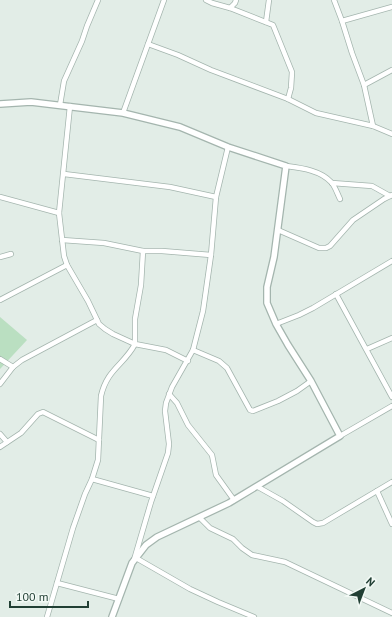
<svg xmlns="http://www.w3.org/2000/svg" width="392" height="617" viewBox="0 0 392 617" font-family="'PT Sans',sans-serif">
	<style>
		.green { fill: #badfc1 }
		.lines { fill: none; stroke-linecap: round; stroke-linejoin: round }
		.minor-casing { stroke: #a4b5ae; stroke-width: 6 }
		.tertiary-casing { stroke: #a4b5ae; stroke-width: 8 }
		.minor { stroke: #fff; stroke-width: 4.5 }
		.tertiary { stroke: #fff; stroke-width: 5.5 }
	</style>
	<rect width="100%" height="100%" fill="#e2ede7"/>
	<!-- green -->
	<polygon class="green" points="0,317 27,340 0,369"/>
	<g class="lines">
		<defs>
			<g id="minor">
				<polyline points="206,0 212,3 230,8 273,25 292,72 291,88 288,99"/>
				<polyline points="334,0 342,21"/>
				<polyline points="230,8 235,3 236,0"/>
				<polyline points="266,22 269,0"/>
				<polyline points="148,44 178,55 211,70 288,99 316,113 373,126 392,134"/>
				<polyline points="364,85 392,70"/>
				<polyline points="60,105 64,81 82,41 87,26 98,0"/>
				<polyline points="123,113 164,0"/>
				<polyline points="373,126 364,85 352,53 342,21 392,7"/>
				<path d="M 286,166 C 301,168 320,170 331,182 C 335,186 337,193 340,199"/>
				<polyline points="64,174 170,187 216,197"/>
				<polyline points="332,183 372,186 390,196"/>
				<polyline points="0,197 59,213"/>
				<polyline points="278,230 319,248 326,248 330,246 353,220 384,199 392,195"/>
				<polyline points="62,240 104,243 143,251 162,251 211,255"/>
				<polyline points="143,251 141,285 135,319 135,344 166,350 188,361"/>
				<polyline points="0,257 11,254"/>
				<polyline points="336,294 392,397"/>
				<polyline points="0,300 67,265"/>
				<polyline points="276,324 299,315 313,308 392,261"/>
				<polyline points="367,349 392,338"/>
				<polyline points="193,350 219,361 227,368 250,410 253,411 278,401 297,391 311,381"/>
				<polyline points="0,359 13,367"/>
				<polyline points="0,384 13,367 22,360 97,320"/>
				<polyline points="169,394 177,403 188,425 212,455 216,475 234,500"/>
				<polyline points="0,434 7,442"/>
				<polyline points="340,436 392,406"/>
				<polyline points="0,447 21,433 38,414 43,412 99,440"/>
				<polyline points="92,479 153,496"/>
				<polyline points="258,487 283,501 313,522 317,524 323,523 392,482"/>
				<polyline points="377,491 392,524"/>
				<polyline points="200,518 210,528 233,539 242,548 252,555 285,562 392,613"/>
				<polyline points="136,558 190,589 218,602 254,617"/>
				<polyline points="134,560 151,502 168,453 169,444 165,411 166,403 172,387 193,350 203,311 211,255 216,197 228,147"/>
				<polyline points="57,583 119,599"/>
				<path d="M 47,617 L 73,528 L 85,494 L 92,479 L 98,460 L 101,396 C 107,369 124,365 135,344 L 113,334 L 105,329 L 99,324 L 88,301 L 67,265 L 64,256 L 59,213 L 70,106"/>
			</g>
			<polyline id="tertiary" points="0,104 31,102 123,113 180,127 228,147 286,166 274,257 267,287 267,303 276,324 288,345 311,381 340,436 229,503 157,537 146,545 132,563 112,617"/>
		</defs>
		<!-- minor casing -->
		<use href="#minor" class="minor-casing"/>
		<!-- tertiary casing -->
		<use href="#tertiary" class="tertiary-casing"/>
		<!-- minor -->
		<use href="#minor" class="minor"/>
		<!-- tertiary -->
		<use href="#tertiary" class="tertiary"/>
	</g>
	<!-- north arrow -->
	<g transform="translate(364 589) rotate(42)" stroke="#f2f9f5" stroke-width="3" paint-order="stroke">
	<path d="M0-3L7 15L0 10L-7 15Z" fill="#213f34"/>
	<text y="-6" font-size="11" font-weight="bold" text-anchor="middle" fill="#213f34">N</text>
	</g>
	<!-- scale -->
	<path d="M10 601v6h78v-6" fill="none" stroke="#213f34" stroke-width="2"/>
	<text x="16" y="601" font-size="12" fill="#213f34" stroke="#f2f9f5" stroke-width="3" paint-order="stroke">100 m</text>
</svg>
